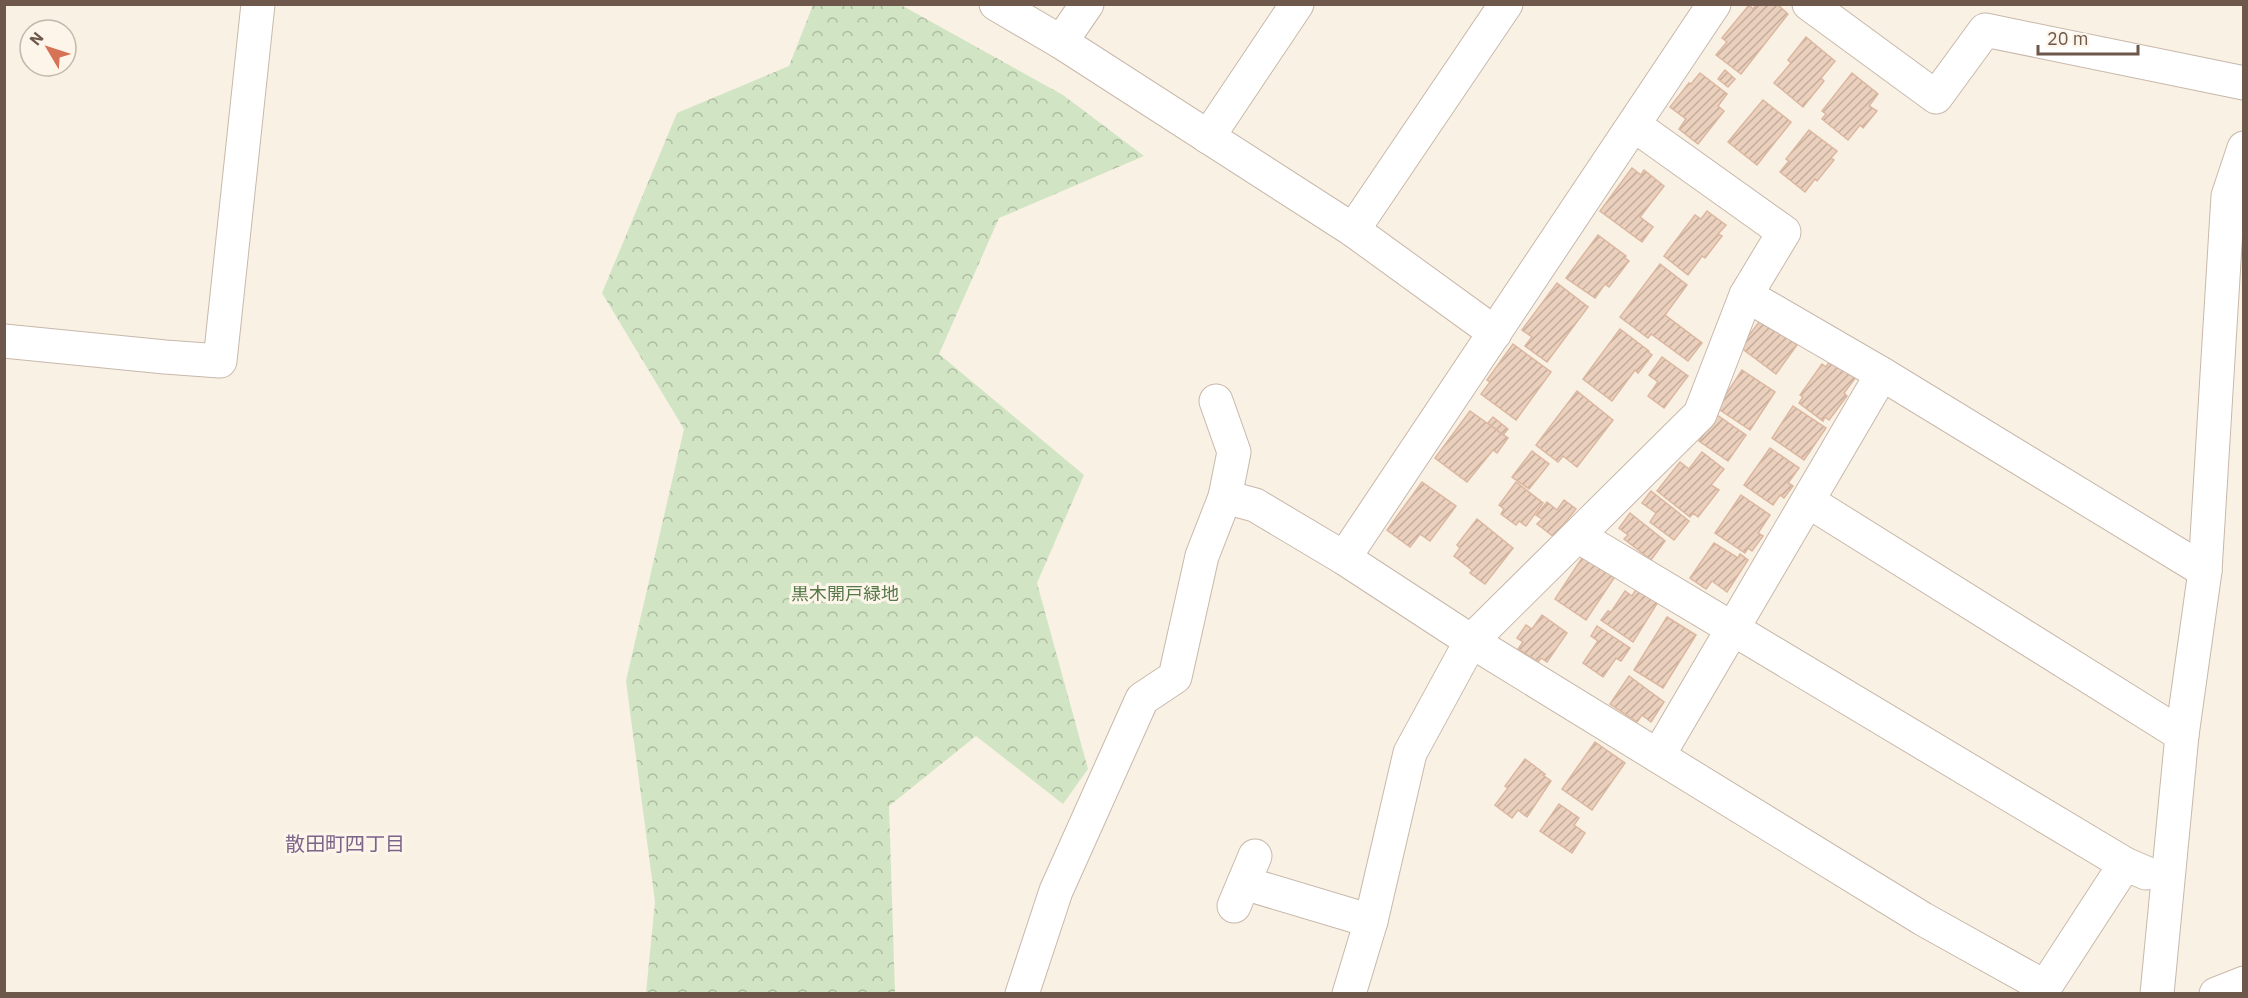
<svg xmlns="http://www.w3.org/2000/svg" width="2248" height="998" viewBox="0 0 2248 998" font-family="'IBM Plex Sans','Noto Sans JP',sans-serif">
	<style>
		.forest { fill: url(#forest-crowns) }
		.building { fill: url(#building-hatch); stroke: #dcb7a0; stroke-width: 1.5 }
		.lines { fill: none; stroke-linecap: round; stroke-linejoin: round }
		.street-casing { stroke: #c8b8ab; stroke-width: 35 }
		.secondary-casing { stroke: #ccb9aa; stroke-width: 35 }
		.street { stroke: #fff; stroke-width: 33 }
		.secondary { stroke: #fff; stroke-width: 33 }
		.labels { text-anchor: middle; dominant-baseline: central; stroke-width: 6; stroke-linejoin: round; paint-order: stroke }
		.park-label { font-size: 18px; fill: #567949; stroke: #fdf5e9 }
		.neighbourhood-label { font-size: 20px; fill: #7d648b; stroke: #fdf5e9 }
	</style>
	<defs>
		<pattern id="forest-crowns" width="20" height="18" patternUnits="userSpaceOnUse" patternTransform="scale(1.5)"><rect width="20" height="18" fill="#d1e5c4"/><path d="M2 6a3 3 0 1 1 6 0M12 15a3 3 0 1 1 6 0" fill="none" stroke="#aebca1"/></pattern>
		<pattern id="building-hatch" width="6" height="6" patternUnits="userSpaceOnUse" patternTransform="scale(1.5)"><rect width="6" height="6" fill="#ebd0be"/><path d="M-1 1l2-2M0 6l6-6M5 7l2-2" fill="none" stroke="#c3ac9d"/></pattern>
	</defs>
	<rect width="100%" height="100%" fill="#f9f1e3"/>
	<!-- forest -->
	<polygon class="forest" points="813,5 901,5 1063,95 1144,156 999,218 939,354 1084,475 1037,583 1088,769 1063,804 976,736 889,806 895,993 646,993 655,902 626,681 684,429 602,293 677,113 789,66"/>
	<!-- building -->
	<g class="building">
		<polygon points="1757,4 1777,4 1788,14 1741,74 1716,55 1727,42 1722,38 1749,5 1753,9"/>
		<polygon points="1806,37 1835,61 1821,78 1824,81 1803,107 1774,83 1791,63 1788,60"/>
		<polygon points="1725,70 1735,79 1728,87 1718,79"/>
		<polygon points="1700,73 1727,94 1718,106 1724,111 1698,144 1679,129 1686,119 1670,107 1689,83 1691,84"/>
		<polygon points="1852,73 1878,94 1869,106 1877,111 1863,128 1860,125 1848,140 1822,119 1826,114 1822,111"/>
		<polygon points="1763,100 1791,122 1757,165 1728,142"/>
		<polygon points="1809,130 1837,151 1831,158 1834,160 1817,181 1815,179 1805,192 1780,172 1789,161 1786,159"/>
		<polygon points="1632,168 1641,175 1644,170 1664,186 1640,217 1653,227 1642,242 1600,211"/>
		<polygon points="1707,211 1726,225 1718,234 1722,236 1705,258 1702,256 1688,275 1664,256 1695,215 1701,219"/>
		<polygon points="1598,235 1626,256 1625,258 1629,261 1609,287 1605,284 1595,298 1566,278"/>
		<polygon points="1660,264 1687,285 1665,315 1702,343 1688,361 1651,334 1648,338 1620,317"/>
		<polygon points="1557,283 1588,307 1547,362 1525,346 1532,337 1522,330"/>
		<polygon points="1762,318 1797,345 1776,374 1740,347"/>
		<polygon points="1620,329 1649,351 1648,352 1652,355 1638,373 1635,370 1612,401 1583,379"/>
		<polygon points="1513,344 1551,372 1516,420 1481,394 1490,382 1487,380"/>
		<polygon points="1662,357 1688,376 1664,408 1648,396 1658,382 1649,375"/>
		<polygon points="1831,359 1856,377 1844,393 1847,396 1829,420 1825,417 1823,421 1799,403 1803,397 1800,395 1822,364 1826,367"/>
		<polygon points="1742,370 1775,392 1750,430 1717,408"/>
		<polygon points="1577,391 1613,420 1577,467 1563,456 1558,462 1536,445"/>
		<polygon points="1793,406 1826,428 1804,460 1772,438"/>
		<polygon points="1470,411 1508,438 1497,453 1493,450 1467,482 1435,458"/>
		<polygon points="1717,415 1746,435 1728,461 1699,441"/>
		<polygon points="1493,417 1508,429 1503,435 1488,423"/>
		<polygon points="1770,448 1799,468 1788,483 1793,486 1784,498 1780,495 1773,505 1744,485"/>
		<polygon points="1532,451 1549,464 1529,489 1512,477"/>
		<polygon points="1702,452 1724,469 1711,485 1719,490 1698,517 1693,513 1690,517 1657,491 1680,462 1689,469"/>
		<polygon points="1422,482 1456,506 1430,541 1420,534 1410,547 1387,530"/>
		<polygon points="1516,482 1543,503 1526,526 1519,521 1516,525 1501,514 1504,509 1499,505"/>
		<polygon points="1651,491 1689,521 1674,540 1650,522 1656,513 1642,503"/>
		<polygon points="1741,495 1770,515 1758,533 1763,536 1752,551 1748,548 1745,553 1715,533"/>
		<polygon points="1564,500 1576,509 1554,537 1537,524 1542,519 1536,515 1547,502 1557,510"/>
		<polygon points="1630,513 1665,541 1651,560 1624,539 1628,535 1619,528"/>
		<polygon points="1477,519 1513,548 1485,584 1470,573 1472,570 1454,556 1460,548 1457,545"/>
		<polygon points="1714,543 1738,558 1740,554 1748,560 1727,592 1712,581 1706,589 1690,578"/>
		<polygon points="1584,555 1616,575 1586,620 1555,599"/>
		<polygon points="1637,588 1658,602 1633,642 1601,620 1608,611 1611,612 1625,591 1632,596"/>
		<polygon points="1542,615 1567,633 1547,662 1541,658 1538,662 1518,649 1523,642 1517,638 1526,625 1532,629"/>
		<polygon points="1667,617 1696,635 1663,688 1634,670"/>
		<polygon points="1597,626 1630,648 1621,661 1616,658 1603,677 1583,663 1598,641 1591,636"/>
		<polygon points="1629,676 1664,702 1651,722 1642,715 1637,722 1610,704"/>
		<polygon points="1595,742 1625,763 1592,810 1562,789"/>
		<polygon points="1525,759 1545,774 1543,775 1551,781 1527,817 1518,810 1512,818 1495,805 1508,788 1505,786"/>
		<polygon points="1559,804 1579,818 1574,825 1585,833 1572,853 1540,831"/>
	</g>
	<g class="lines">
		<defs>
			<g id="street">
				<polyline points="996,4 1061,42"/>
				<polyline points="1087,4 1061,42 1353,230 1495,333"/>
				<polyline points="1809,4 1936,97 1985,30 2244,83"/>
				<polyline points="1208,137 1297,4"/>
				<polyline points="1353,230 1506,4"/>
				<polyline points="1746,295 1882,374 2205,571"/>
				<polyline points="4,341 165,357 220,361 258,4"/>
				<polyline points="1216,401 1234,452 1225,497"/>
				<polyline points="1808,501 2182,735"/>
				<polyline points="1578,536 2125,864 2146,873"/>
				<polyline points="1344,558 1714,4"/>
				<polyline points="1658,756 1882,374"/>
				<polyline points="1244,883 1371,921"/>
				<polyline points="1234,906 1255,856"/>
				<polyline points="1022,994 1056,891 1142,699 1175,677 1202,556 1225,497 1255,505 1344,558 1471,641 1923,919 2045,987 2125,864"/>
				<polyline points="1349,994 1371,921 1410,753 1471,641 1700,414 1746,295 1784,232 1634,125"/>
				<polyline points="2157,994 2182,735 2205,571 2228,196 2244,148"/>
			</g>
			<polyline id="secondary" points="2216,994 2244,983"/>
		</defs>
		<!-- street casing -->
		<use href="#street" class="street-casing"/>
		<!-- secondary casing -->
		<use href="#secondary" class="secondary-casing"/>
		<!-- street -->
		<use href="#street" class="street"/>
		<!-- secondary -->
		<use href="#secondary" class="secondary"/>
	</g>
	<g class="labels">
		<!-- park labels -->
		<g class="park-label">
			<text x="845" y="593">黒木開戸緑地</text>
		</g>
		<!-- neighbourhood labels -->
		<g class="neighbourhood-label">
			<text x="345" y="843">散田町四丁目</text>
		</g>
	</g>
	<!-- border -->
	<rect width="2248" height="998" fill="none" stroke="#6e584c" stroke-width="12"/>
	<!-- north arrow -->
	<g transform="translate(48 48) rotate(309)"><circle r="28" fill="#fdf5e9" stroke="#c4b6aa" stroke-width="1.5"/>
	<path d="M0-4.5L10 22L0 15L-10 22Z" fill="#d67255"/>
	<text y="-9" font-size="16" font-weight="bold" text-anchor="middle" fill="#6e584c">N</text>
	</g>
	<!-- scale -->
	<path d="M2038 45v9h100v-9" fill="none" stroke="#6e584c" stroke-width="3"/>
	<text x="2047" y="45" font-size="18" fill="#6e584c" stroke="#fdf5e9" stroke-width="4.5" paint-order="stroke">20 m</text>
</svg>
